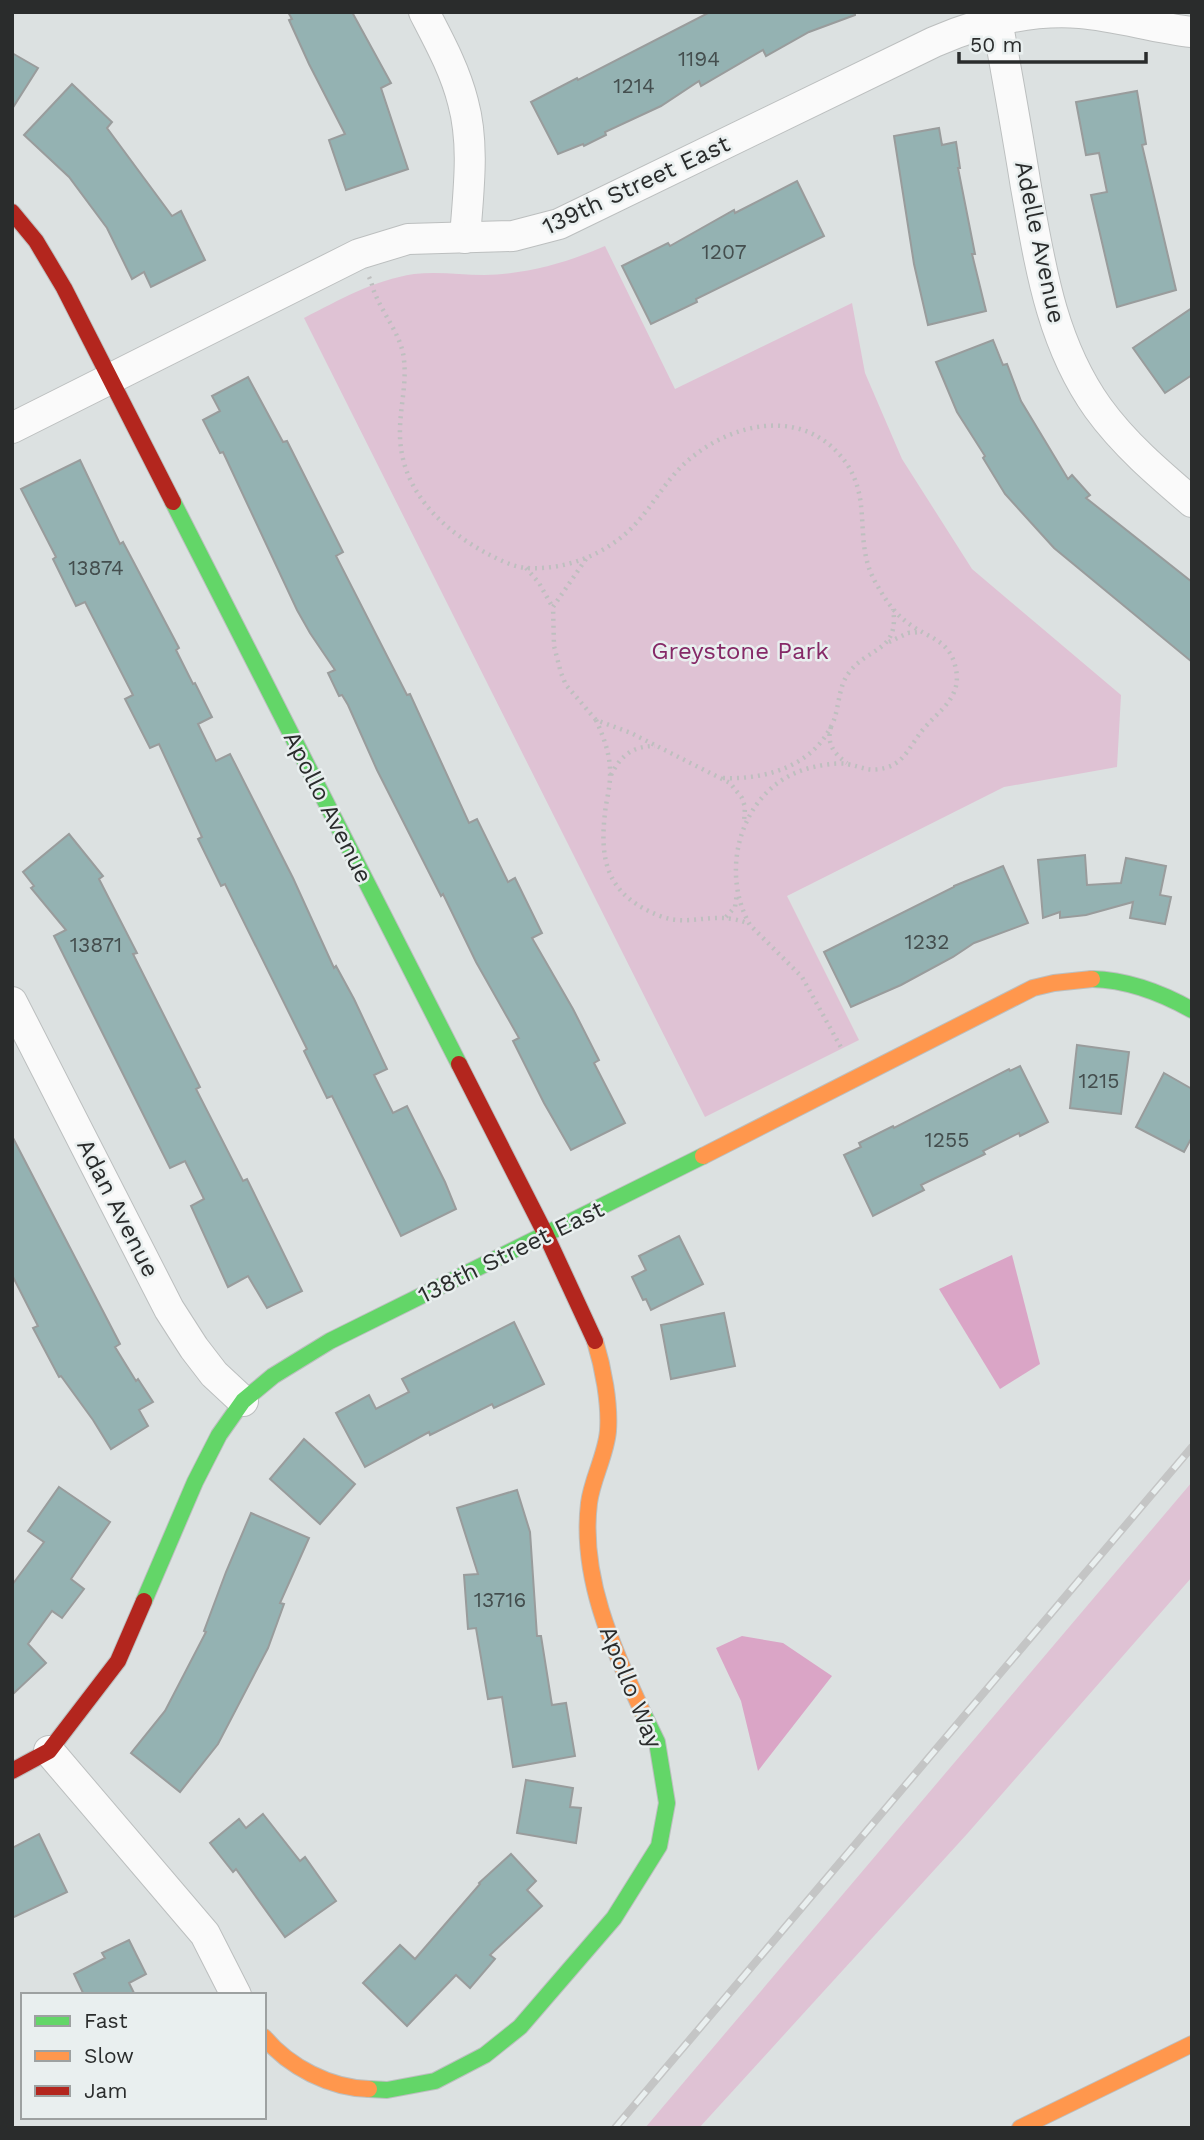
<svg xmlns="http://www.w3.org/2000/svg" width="1204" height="2140" viewBox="0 0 1204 2140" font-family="'Work Sans',sans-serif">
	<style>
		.green { fill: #dfc2d4 }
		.water { fill: #daa5c6 }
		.building { fill: #94b2b2; stroke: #999c9c; stroke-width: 2 }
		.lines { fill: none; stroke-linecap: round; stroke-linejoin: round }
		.street-casing { stroke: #bcbfbf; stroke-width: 32 }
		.fast-casing { stroke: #bcbfbf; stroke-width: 18 }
		.slow-casing { stroke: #bcbfbf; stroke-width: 18 }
		.jam-casing { stroke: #bcbfbf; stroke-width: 18 }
		.path { stroke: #bebfbf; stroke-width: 4.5; stroke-dasharray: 2 5; stroke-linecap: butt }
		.street { stroke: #fafafa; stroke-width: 30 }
		.fast { stroke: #63d668; stroke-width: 16 }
		.slow { stroke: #ff974d; stroke-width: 16 }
		.jam { stroke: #b3261e; stroke-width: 16 }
		.rail-casing { stroke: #c4c5c5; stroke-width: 8 }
		.rail { stroke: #e9efef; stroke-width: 5; stroke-dasharray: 16; stroke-linecap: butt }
		.labels { text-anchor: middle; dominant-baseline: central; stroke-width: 5; stroke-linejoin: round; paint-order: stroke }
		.number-label { font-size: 21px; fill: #444e4e }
		.street-label { font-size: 24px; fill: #2a2c2c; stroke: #e9efef }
		.park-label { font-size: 24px; fill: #852967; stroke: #e9efef }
	</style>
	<rect width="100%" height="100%" fill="#dce1e1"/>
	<!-- green -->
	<g class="green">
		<path d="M 605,246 L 675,389 L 852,303 L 865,373 L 902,459 L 972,569 L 1121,695 L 1117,767 L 1004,787 L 787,896 L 859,1040 L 705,1117 L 304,318 C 339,300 374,280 414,274 C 438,271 461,275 484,275 C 527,274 566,263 605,246 Z"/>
		<polygon points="1192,1482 1192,1577 967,1834 699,2128 645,2128"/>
	</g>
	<!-- water -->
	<g class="water">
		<polygon points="1012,1255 1040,1364 1000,1389 939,1289"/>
		<polygon points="742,1636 783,1643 832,1676 758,1771 741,1701 716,1648"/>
	</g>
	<!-- building -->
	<g class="building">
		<polygon points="288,12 352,12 391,83 381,88 408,169 346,190 329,140 345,134 309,64 289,20 292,19"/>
		<polygon points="710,12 855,12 855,15 809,32 766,56 763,50 701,86 699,81 661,106 605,132 606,135 584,146 583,144 558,154 531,102 577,78 578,80"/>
		<polygon points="12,53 38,68 12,109"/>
		<polygon points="72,84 112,122 107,128 172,216 181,211 205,260 151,287 144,272 132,279 107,228 69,177 24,135"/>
		<polygon points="1137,91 1146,144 1142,145 1176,290 1117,307 1091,195 1107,192 1099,153 1086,155 1076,102"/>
		<polygon points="939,128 942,145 956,142 960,168 958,168 975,254 972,254 986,311 928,325 914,264 894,136"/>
		<polygon points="797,181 824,236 696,299 697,302 651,324 622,266 668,243 670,246 734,210 735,213"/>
		<polygon points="1192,308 1192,375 1165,393 1133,348"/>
		<polygon points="993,340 1003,365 1007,364 1021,401 1068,479 1072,475 1090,495 1086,498 1192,582 1192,662 1054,548 1005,494 983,458 985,456 957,412 936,362"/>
		<polygon points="248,377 283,442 287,441 343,552 336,556 407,695 410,694 469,823 477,819 508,882 515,878 542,933 532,938 573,1009 599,1060 594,1063 625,1123 571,1150 544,1103 513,1041 519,1038 476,962 443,894 441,896 377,770 348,705 342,695 339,696 328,673 335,670 310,633 297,610 223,452 220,453 203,420 220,411 212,396"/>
		<polygon points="80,460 120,544 123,542 179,648 176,650 193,684 195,683 212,717 198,724 216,761 230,754 293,878 334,968 336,966 354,999 387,1069 374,1075 393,1113 407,1106 445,1182 456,1209 401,1236 332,1096 327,1098 304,1051 307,1049 225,884 221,886 198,839 202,837 159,744 150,748 125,699 133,695 85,602 76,606 53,559 56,557 21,489"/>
		<polygon points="69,834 103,876 99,879 137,953 133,954 200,1087 196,1089 243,1181 247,1179 302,1291 267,1308 248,1276 228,1287 191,1206 204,1199 185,1161 170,1168 54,936 66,930 31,888 34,886 23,872"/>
		<polygon points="1085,855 1087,885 1121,883 1126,858 1166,866 1160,895 1171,897 1165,924 1130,918 1133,902 1086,915 1060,918 1060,912 1043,918 1038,860"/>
		<polygon points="1003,866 1028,923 974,943 953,957 901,985 851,1007 824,952 954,887 954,886"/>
		<polygon points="1077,1045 1129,1052 1121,1114 1070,1108"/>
		<polygon points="1020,1066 1048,1122 1020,1136 1019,1133 983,1151 985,1154 921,1185 924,1190 873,1216 844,1155 861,1147 859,1143 893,1126 894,1128 1009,1069 1010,1071"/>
		<polygon points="1164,1073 1192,1089 1192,1137 1184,1152 1136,1127"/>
		<polygon points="12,1136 120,1344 115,1347 136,1381 138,1379 153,1402 139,1410 148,1426 111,1449 93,1420 61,1376 59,1377 33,1328 38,1326 12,1275"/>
		<polygon points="679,1236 703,1284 651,1310 646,1299 643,1300 632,1277 646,1270 639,1256"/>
		<polygon points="724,1313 735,1366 671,1379 661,1325"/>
		<polygon points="514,1322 544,1384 494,1408 492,1404 430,1435 429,1432 365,1467 336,1413 369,1395 376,1409 409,1392 402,1379"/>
		<polygon points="304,1439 355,1484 320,1524 270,1479"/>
		<polygon points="59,1487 110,1522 71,1579 84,1589 62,1618 52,1611 28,1644 46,1663 12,1695 12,1585 44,1542 28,1531"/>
		<polygon points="517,1490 530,1532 537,1636 541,1636 552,1705 566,1703 575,1756 513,1767 502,1697 488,1699 476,1628 468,1629 464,1575 478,1574 457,1508"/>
		<polygon points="251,1513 309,1538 280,1603 284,1604 268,1648 218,1744 180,1792 131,1753 165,1711 206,1632 204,1631 226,1572"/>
		<polygon points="526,1780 573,1788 570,1807 581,1808 576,1843 517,1833"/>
		<polygon points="263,1814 300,1861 305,1857 336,1901 285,1937 236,1869 233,1872 210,1843 239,1819 246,1828"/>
		<polygon points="39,1834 67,1892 12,1918 12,1848"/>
		<polygon points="511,1854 536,1881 527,1890 542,1906 490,1955 495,1959 470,1988 456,1975 407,2026 363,1983 400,1945 415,1959 480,1884 479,1883"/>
		<polygon points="129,1940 146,1974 129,1983 135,1995 84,1995 74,1974 105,1958 102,1953"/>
	</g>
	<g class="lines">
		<defs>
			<g id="street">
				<path d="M 424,12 C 439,41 455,70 463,102 C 475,146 468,193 465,238"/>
				<path d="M 997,20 C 1007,75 1017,131 1026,187 C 1040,265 1051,342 1098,408 C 1124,444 1158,473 1192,502"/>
				<path d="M 12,428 L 359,254 L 408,239 L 513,236 L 559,224 L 934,42 C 980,22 1030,9 1080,13 C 1118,16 1154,28 1192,32"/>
				<polyline points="12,1002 169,1309 194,1348 214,1374 243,1401"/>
				<polyline points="49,1751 205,1934 236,1995"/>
			</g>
			<g id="fast">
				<polyline points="173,502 459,1064"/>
				<path d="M 1092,979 C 1128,980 1160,992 1192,1010"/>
				<polyline points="144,1601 195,1482 219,1435 243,1401 273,1376 330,1341 703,1156"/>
				<polyline points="369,2089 387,2090 435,2081 485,2055 520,2027 614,1918 659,1846 667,1803 657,1742 643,1713"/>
			</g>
			<g id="slow">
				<polyline points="703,1156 1033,988 1054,983 1092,979"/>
				<path d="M 595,1341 C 603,1367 610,1403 608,1431 C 606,1455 592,1479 589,1503 C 580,1578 613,1648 643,1713"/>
				<path d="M 264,2037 C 289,2067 330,2088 369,2089"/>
				<polyline points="1020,2128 1192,2044"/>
			</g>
			<g id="jam">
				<polyline points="12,212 36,241 64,288 173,502"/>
				<polyline points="459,1064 546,1235 595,1341"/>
				<polyline points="12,1771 49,1751 118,1661 144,1601"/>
			</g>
		</defs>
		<!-- street casing -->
		<use href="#street" class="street-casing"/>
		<!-- fast casing -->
		<use href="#fast" class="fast-casing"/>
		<!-- slow casing -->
		<use href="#slow" class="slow-casing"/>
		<!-- jam casing -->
		<use href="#jam" class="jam-casing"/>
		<!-- path -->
		<g class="path">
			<path d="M 369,277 C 372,283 373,290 376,296 C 385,317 402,337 404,360 C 407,385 399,411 400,437 C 402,492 443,530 488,554 C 500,560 513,567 527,568 C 563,570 598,557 624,535 C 648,515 661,486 683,465 C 725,425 796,406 839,454 C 877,496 850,541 877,585 C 885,599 894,613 908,623 C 924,636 947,639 954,662 C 966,697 938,710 921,732 C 911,745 904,762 888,767 C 870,773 863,767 847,764 C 836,762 816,766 806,769 C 742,788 718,869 750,925 L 802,977 L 843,1051"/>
			<polyline points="586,559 553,607 554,646 561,673 566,685 596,720 631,733 730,783 742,798 745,807 744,822"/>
			<polyline points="526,568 539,583 552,606"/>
			<polyline points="889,642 908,633 920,632"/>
			<path d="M 596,720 C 604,738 611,756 610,776 C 610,789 606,801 605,813 C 599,864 609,896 660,916 C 691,928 715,909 749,924"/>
			<path d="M 831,727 C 826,743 834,754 847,763"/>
			<path d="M 611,775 C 621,755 633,746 655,746"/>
			<path d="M 723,778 C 767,780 816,765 834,720 C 839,706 839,686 848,674 C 866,647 900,653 893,609"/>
			<polyline points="726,917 735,907 737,893"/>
		</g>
		<!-- street -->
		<use href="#street" class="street"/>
		<!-- fast -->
		<use href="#fast" class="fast"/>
		<!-- slow -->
		<use href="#slow" class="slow"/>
		<!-- jam -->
		<use href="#jam" class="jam"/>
		<defs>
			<polyline id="rail" points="615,2128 1192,1447"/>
		</defs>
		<!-- rail casing -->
		<use href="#rail" class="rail-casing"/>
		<!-- rail -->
		<use href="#rail" class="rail"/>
	</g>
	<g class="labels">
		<!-- number labels -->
		<g class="number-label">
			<text x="699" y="58">1194</text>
			<text x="634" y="85">1214</text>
			<text x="724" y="251">1207</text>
			<text x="96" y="567">13874</text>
			<text x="927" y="941">1232</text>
			<text x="96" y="944">13871</text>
			<text x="1099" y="1080">1215</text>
			<text x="947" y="1139">1255</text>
			<text x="500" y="1599">13716</text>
		</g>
		<!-- street labels -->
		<g class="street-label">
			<text transform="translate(636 185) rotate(-25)">139th Street East</text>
			<text transform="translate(1040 242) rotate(78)">Adelle Avenue</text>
			<text transform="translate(328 807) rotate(63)">Apollo Avenue</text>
			<text transform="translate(118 1208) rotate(63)">Adan Avenue</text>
			<text transform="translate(511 1252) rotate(-26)">138th Street East</text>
			<text transform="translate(631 1687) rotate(68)">Apollo Way</text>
		</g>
		<!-- park labels -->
		<g class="park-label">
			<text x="740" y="651">Greystone Park</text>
		</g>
	</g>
	<!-- border -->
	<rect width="1204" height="2140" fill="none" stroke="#2a2c2c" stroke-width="28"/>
	<!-- legend -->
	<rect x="21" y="1993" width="245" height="126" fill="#e9efef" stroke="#9da1a1" stroke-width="2"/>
	<rect x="35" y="2016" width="35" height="10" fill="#63d668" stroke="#9da1a1" stroke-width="2"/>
	<text x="84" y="2028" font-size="21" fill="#2a2c2c">Fast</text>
	<rect x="35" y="2051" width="35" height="10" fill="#ff974d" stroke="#9da1a1" stroke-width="2"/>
	<text x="84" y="2063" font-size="21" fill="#2a2c2c">Slow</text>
	<rect x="35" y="2086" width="35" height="10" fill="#b3261e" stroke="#9da1a1" stroke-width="2"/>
	<text x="84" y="2098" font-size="21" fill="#2a2c2c">Jam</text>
	<!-- scale -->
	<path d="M959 52v10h187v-10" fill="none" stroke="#2a2c2c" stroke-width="3.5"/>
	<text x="970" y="52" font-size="21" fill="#2a2c2c" stroke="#e9efef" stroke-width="5" paint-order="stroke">50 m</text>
</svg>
